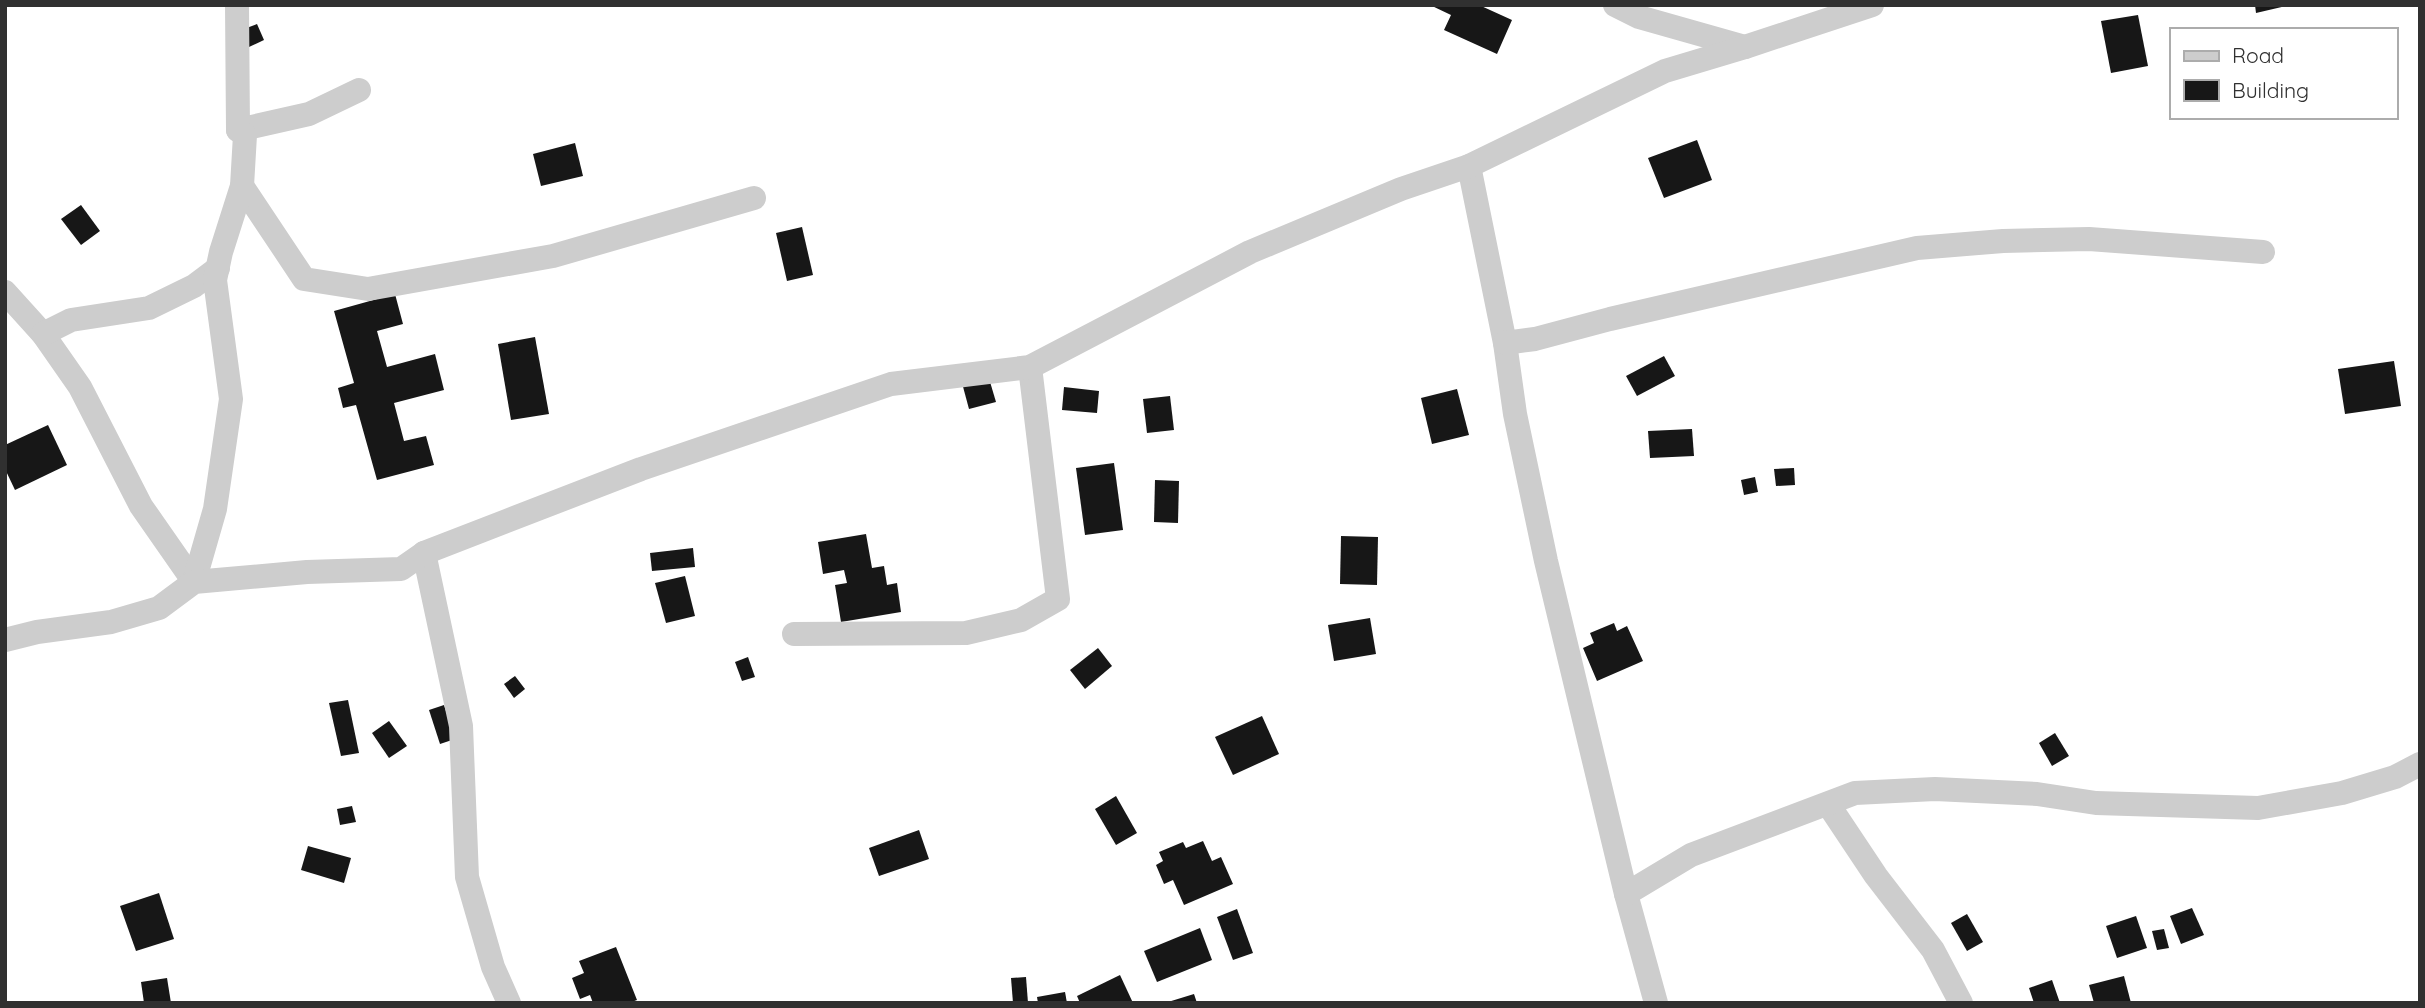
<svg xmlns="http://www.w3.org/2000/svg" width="2425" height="1008" viewBox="0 0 2425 1008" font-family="Quicksand,sans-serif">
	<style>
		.building { fill: #171717 }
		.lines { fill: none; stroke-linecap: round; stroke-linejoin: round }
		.minor { stroke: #cdcdcd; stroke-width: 24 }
	</style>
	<rect width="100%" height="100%" fill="#fff"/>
	<!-- building -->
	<g class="building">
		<polygon points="1430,5 1479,5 1512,20 1497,54 1444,30 1451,15"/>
		<polygon points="2255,5 2286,5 2286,6 2256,13"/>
		<polygon points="2138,15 2148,66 2111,73 2101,21"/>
		<polygon points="257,24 264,40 249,47 241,30"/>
		<polygon points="1697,140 1712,180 1664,198 1648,158"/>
		<polygon points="575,143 583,176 541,186 533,154"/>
		<polygon points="81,205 100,231 81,245 61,219"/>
		<polygon points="802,227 813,275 787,281 776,233"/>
		<polygon points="395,294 403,324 377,331 387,367 435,354 444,390 394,403 404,441 426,436 434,465 377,480 356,405 343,408 338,388 354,383 334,311"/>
		<polygon points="535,337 549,414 511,420 498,344"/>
		<polygon points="1664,356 1675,376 1637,396 1626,376"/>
		<polygon points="2394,361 2401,406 2345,414 2338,369"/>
		<polygon points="988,375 996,402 969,409 962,383"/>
		<polygon points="1064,387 1099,391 1097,413 1062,410"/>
		<polygon points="1457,389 1469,435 1432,444 1421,398"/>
		<polygon points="1170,396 1174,430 1147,433 1143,399"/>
		<polygon points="48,425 67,465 15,490 5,469 5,445"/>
		<polygon points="1692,429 1694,456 1650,458 1648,431"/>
		<polygon points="1114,463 1123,530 1085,535 1076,468"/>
		<polygon points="1794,468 1795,485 1776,486 1774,469"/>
		<polygon points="1755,477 1758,492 1744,495 1741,480"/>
		<polygon points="1155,480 1179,481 1178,523 1154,522"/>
		<polygon points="866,534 872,568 884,566 887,585 897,583 901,612 841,622 835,585 847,583 844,570 823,574 818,542"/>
		<polygon points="1341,536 1378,537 1377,585 1340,584"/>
		<polygon points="693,548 695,567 652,571 650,553"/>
		<polygon points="685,576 695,616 666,623 655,583"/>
		<polygon points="1370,618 1376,654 1334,661 1328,625"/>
		<polygon points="1614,623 1617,631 1627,626 1643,661 1597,681 1583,648 1594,643 1590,633"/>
		<polygon points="1098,648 1112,666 1085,689 1070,670"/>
		<polygon points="748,657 755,677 742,681 735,662"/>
		<polygon points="515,676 525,689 514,698 504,684"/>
		<polygon points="348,700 359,753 341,756 329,703"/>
		<polygon points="444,705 455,739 440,744 429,710"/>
		<polygon points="1262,716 1279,754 1233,775 1215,737"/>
		<polygon points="389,721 407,746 389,758 372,733"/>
		<polygon points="2055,733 2069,756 2052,766 2039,743"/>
		<polygon points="1116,796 1137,833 1116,845 1095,809"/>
		<polygon points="352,806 356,822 340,825 337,809"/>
		<polygon points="919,830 929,859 879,876 869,848"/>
		<polygon points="1203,841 1212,861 1221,857 1233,884 1184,905 1173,880 1164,884 1156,865 1163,861 1159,852 1183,842 1186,848"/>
		<polygon points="308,846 351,858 344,883 301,870"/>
		<polygon points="159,893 174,939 136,951 120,906"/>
		<polygon points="2192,908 2204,935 2181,944 2170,916"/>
		<polygon points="1237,909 1253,953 1233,960 1217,917"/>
		<polygon points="1967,914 1983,942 1967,951 1951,923"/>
		<polygon points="2136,916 2147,948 2117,958 2106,926"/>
		<polygon points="1200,928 1212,960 1157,982 1144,951"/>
		<polygon points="2164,929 2169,948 2157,950 2152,931"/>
		<polygon points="616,947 637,1000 629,1003 593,1003 590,995 580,999 572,978 584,973 579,961"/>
		<polygon points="1120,975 1133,1003 1080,1003 1077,996"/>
		<polygon points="2124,976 2131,1003 2094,1003 2089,985"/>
		<polygon points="1026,977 1028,1003 1013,1003 1011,978"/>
		<polygon points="167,978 171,1003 144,1003 141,982"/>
		<polygon points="2052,980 2060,1003 2034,1003 2029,988"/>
		<polygon points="1065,992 1067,1003 1038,1003 1037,997"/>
		<polygon points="1194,994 1197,1003 1168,1003 1168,1002"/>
	</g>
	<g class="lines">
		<!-- minor -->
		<g class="minor">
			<polyline points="1615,5 1639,17 1745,47"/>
			<polyline points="238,130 309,114 359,90"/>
			<polyline points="1469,166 1505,343 1515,414 1546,561 1626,894 1656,1003"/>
			<polyline points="242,186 304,279 368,289 553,256 754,198"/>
			<polyline points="5,292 43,334 80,387 141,506 194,582"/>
			<polyline points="43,334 71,320 149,308 194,286 218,268"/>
			<polyline points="1505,343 1535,339 1610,319 1917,248 2003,241 2089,239 2263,252"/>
			<polyline points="424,553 461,726 467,877 493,967 509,1003"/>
			<polyline points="194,582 215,509 231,399 215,280 221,252 242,186 245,135 238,130 237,5"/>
			<polyline points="794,634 966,633 1021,620 1058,599 1030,367"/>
			<polyline points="5,640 37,632 111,622 159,608 194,582 307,572 401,569 424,553 641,469 891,384 1030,367 1250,252 1401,189 1469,166 1665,71 1745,47 1872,5"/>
			<polyline points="1828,804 1876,876 1933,950 1961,1003"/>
			<polyline points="1626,894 1691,855 1855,793 1935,789 2037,794 2096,803 2258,808 2342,793 2395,777 2420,764"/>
		</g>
	</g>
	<!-- border -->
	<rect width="2425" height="1008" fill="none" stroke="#303030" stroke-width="14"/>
	<!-- legend -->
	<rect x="2170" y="28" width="228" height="91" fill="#ffffff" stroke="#acacac" stroke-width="2"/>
	<rect x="2184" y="51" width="35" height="10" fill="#cdcdcd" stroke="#acacac" stroke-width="2"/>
	<text x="2232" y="63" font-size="21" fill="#303030">Road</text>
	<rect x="2184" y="80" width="35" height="21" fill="#171717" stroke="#acacac" stroke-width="2"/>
	<text x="2232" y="98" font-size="21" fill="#303030">Building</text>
</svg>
